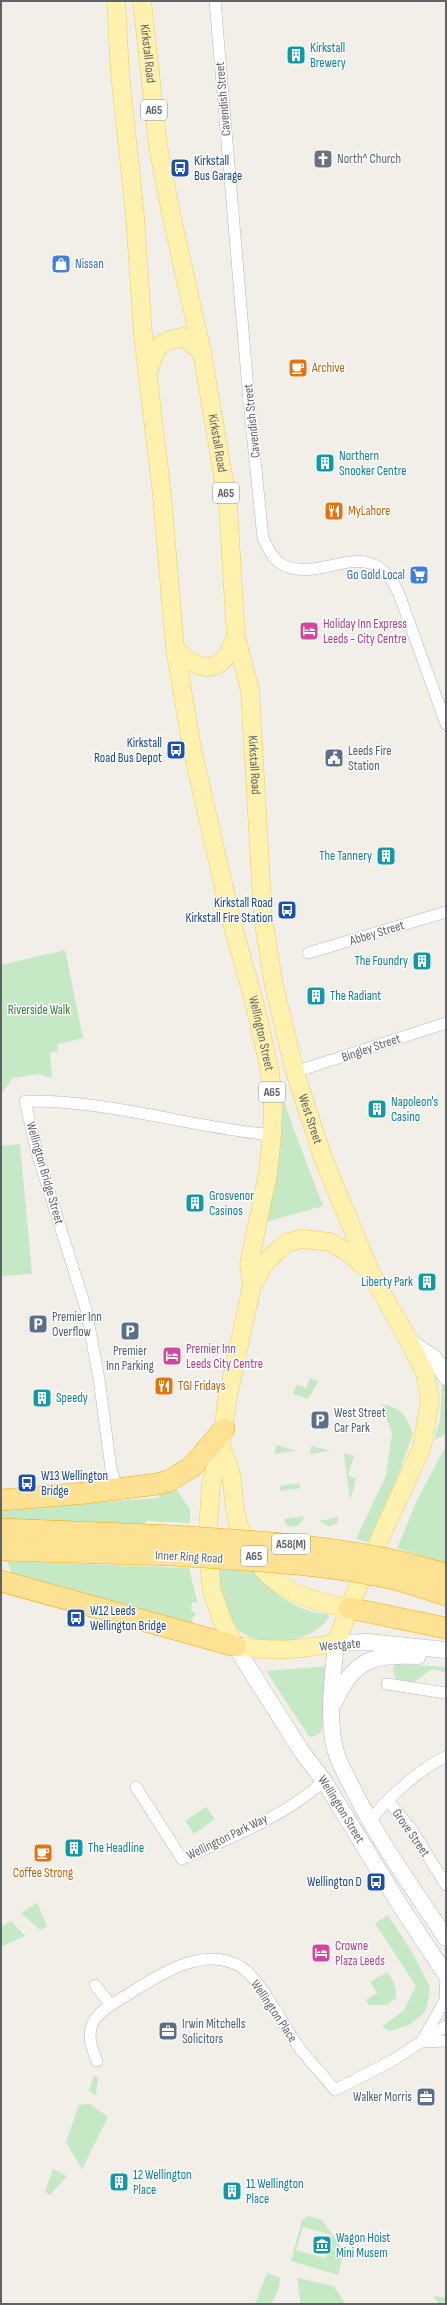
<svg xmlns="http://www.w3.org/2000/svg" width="447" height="2305" viewBox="0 0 447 2305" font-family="'Sofia Sans Condensed',sans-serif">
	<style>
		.green { fill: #c5e8c5; fill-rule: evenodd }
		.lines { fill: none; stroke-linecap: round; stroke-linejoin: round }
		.street-casing { stroke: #b5b8bc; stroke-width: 12 }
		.secondary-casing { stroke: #b6babf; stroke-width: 17 }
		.primary-casing { stroke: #f2c960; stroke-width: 19 }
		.highway-casing { stroke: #f9ab00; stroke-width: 22 }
		.street { stroke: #fff; stroke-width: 11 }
		.secondary { stroke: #fff; stroke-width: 16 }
		.primary { stroke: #fff2af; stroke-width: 18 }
		.highway { stroke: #fde293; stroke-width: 21 }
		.highway-bridge-casing { stroke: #f9ab00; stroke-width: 22; stroke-linecap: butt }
		.highway-bridge { stroke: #fde293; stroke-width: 21 }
		.labels { text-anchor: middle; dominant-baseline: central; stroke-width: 3; stroke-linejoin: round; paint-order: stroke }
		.shield { fill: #fff; stroke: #8f9295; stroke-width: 1 }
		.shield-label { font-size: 12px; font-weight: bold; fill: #5f6368 }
		.culture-label { font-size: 13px; fill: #0d838f; stroke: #fff; text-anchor: start }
		.street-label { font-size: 13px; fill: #5f6368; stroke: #fff }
		.worship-label { font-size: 13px; fill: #5b616d; stroke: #fff; text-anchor: start }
		.transit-label { font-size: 13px; fill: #164399; stroke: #fff; text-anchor: start }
		.shop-label { font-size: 13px; fill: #366cbe; stroke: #fff; text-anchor: start }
		.food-label { font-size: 13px; fill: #c56008; stroke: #fff; text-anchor: start }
		.hotel-label { font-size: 13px; fill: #b23c85; stroke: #fff; text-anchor: start }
		.service-label { font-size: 13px; fill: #4e5e75; stroke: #fff; text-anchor: start }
		.park-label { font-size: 13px; fill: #348238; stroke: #fff }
	</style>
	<rect width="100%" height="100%" fill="#f1efe8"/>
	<!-- green -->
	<g class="green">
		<polygon points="65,950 83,1038 57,1044 58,1051 50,1053 52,1078 38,1074 13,1078 1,1094 1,965"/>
		<polygon points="276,1073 290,1119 323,1206 262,1223"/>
		<polygon points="20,1144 32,1274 1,1276 1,1146"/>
		<polygon points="310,1378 319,1381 308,1399 293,1394 297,1384 306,1388"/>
		<polygon points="442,1384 446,1385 446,1434 434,1440 440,1420"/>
		<path d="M 381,1404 C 401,1408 405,1414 413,1433 L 398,1476 L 368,1542 L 356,1539 L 386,1476 L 392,1433 Z"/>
		<polygon points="276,1445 294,1450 295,1451 275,1454"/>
		<polygon points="311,1446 328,1450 329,1451 310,1454"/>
		<polygon points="446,1446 446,1563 397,1548 418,1498"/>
		<polygon points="344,1453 354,1456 348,1475 356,1479 350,1501"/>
		<polygon points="300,1483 300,1488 280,1491 280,1486"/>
		<polygon points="176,1489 190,1509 190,1523 146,1521 146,1524 1,1520 1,1509 158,1498 161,1494"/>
		<path d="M 304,1516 L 302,1522 L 295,1527 C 289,1527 285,1525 284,1519 Z"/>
		<polygon points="338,1517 338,1522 330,1527 319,1521"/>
		<polygon points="7,1561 189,1568 197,1601 196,1603 192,1602 191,1611 196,1613 193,1617 192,1623 12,1575"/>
		<path d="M 216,1569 L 252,1571 C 272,1592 296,1612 327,1614 L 329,1617 C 310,1647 251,1650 230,1622 C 223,1613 219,1582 216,1569 Z"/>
		<polygon points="399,1664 446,1667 446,1672 432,1669 414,1682 396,1679 393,1672 394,1666"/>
		<polygon points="330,1666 322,1729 320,1733 313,1737 309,1736 266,1671"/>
		<polygon points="206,1807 215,1819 194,1834 185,1821"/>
		<polygon points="37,1903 47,1926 40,1930 21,1913"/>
		<polygon points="388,1915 412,1952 430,1987 427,2007 423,2014 409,2025 390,2031 382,2027 404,2010 416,1986 375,1923"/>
		<polygon points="11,1921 25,1936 1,1947 1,1927"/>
		<path d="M 387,1972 C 393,1980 397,1987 396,1998 L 387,2005 L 369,2005 L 366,2000 L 377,1993 L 370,1982 Z"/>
		<polygon points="94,2076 98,2078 96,2095 89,2091"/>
		<polygon points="90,2104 108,2117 82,2169 66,2142 79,2105"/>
		<polygon points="53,2169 67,2176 50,2195 45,2192"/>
		<path d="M 308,2216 L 322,2220 L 344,2251 L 338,2275 L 291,2261 L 302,2220 ZM 303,2227 L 332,2235 L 325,2258 L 296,2250 Z"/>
		<polygon points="267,2273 280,2278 279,2288 271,2304 255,2304"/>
		<polygon points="297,2278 334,2286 345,2304 301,2304"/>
		<polygon points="433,2296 446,2298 446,2304 439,2304"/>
	</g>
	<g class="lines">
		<defs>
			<g id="street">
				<path d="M 215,1 L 249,401 L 263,538 C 268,548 273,560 283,565 C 325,585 370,529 399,594 L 446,724"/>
				<polyline points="308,953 446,912"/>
				<polyline points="295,1072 446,1023"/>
				<path d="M 118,1489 L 111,1469 L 99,1379 L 86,1309 L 37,1153 L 25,1101 C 109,1100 189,1127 272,1135"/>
				<polyline points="387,1684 446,1693"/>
				<path d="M 136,1787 L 182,1859 C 230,1838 284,1817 324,1781"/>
				<polyline points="388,1801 412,1830 446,1885"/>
				<path d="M 370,1823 C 380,1803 425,1765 446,1757"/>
				<polyline points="95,1985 111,2005"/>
				<polyline points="422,2041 445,2000 446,1974"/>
				<polyline points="422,2042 446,2041"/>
				<path d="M 97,2061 C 92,2049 86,2034 94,2021 C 100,2010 117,2001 127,1995 C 159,1975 204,1944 241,1967 C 260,1978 284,2027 298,2046 C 309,2061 323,2075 335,2090 L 390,2062 L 446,2026"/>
			</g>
			<g id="secondary">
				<polyline points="409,1341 434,1358 446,1377"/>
				<path id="s1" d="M 235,1646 L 302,1752 L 324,1781 L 403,1910 L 446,1975"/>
				<path d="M 446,1650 L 368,1642 L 336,1643 C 333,1676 327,1716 335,1749 C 339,1764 347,1777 354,1791 C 380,1843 414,1890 446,1938"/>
				<path d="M 335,1701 C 354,1659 373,1654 418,1656"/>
			</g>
			<g id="primary">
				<path id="s2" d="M 116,1 L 120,73 L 135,216 L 143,335 L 162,495 L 175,648 L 192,748 L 231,919 L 255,1005 L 270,1072 L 273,1107 L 272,1135 L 268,1173 L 249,1264 L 252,1285"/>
				<path id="s3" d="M 142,1 L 158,146 L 172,218 L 202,352 L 228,505 L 236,637 L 250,690 L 263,918 L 274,986 L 295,1072 L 323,1158 L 370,1271"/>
				<path d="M 149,370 C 156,348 158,341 183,337 L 202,352"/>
				<path d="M 175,648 C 189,663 209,677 226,657 C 230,651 233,643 236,637"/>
				<path d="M 303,1239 L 330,1242 L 347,1252 L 370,1271 L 409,1341 L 425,1373 L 430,1400 L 422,1447 L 356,1591 L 336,1643 C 296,1650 275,1652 235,1646 L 222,1620 L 212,1591 L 207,1547 L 211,1484 L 221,1447 L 227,1401 L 252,1285 L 267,1261 L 277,1251 L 288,1242 Z"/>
				<path d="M 221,1447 C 224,1455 228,1463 230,1471 C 234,1486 233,1504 237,1519 C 253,1579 292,1599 349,1608"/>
			</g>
			<g id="highway">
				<polyline points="1,1500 85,1493 157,1484 169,1481 193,1466 224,1429"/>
				<polyline points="1,1529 174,1536"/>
				<polyline points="1,1550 171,1555"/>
				<polyline points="406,1563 446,1574"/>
				<polyline points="399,1580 446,1595"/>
				<polyline points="1,1581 235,1646"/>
				<polyline points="349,1608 446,1628"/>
			</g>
		</defs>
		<!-- street casing -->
		<use href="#street" class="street-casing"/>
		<!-- secondary casing -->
		<use href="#secondary" class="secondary-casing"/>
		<!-- primary casing -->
		<use href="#primary" class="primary-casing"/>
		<!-- highway casing -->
		<use href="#highway" class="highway-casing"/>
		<!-- street -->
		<use href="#street" class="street"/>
		<!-- secondary -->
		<use href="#secondary" class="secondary"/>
		<!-- primary -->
		<use href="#primary" class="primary"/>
		<!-- highway -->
		<use href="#highway" class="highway"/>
		<defs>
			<g id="highway-bridge">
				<path d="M 174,1536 C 252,1541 329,1545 406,1563"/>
				<path d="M 171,1555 C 248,1560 324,1563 399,1580"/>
			</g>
		</defs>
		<!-- highway-bridge casing -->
		<use href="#highway-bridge" class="highway-bridge-casing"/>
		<!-- highway-bridge -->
		<use href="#highway-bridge" class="highway-bridge"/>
	</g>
	<!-- icons -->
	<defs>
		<symbol id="building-square" viewBox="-11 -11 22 22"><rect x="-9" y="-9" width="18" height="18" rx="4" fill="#0f9aa8" stroke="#fff"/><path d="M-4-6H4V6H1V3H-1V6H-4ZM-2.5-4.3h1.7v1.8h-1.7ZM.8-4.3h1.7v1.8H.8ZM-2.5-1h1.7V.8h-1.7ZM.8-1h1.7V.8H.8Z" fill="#fff"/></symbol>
		<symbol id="church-square" viewBox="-11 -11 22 22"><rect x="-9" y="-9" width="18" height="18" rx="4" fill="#6b7280" stroke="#fff"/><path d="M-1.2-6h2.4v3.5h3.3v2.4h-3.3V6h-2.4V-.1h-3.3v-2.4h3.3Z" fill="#fff"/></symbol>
		<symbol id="bus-square" viewBox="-11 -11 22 22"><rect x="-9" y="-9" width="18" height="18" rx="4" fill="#1a4fb4" stroke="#fff"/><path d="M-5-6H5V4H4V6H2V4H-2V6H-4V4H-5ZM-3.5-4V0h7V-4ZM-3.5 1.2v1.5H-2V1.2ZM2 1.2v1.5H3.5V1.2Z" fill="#fff"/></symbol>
		<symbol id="shop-square" viewBox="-11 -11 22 22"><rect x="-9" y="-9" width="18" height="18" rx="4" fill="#3f7fe0" stroke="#fff"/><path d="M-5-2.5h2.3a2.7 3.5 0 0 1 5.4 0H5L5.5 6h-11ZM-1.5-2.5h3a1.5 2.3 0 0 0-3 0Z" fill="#fff"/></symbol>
		<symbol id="cafe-square" viewBox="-11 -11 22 22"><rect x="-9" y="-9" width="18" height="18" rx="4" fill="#e8710a" stroke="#fff"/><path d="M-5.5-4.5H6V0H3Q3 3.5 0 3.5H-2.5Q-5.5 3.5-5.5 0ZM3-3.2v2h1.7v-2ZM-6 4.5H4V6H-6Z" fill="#fff"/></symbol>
		<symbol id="restaurant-square" viewBox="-11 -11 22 22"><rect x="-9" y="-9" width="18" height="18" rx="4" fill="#e8710a" stroke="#fff"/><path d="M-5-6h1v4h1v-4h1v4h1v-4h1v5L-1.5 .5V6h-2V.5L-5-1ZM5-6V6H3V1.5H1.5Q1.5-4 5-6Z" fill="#fff"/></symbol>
		<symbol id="supermarket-square" viewBox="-11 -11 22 22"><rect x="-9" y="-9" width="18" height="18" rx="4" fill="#3f7fe0" stroke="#fff"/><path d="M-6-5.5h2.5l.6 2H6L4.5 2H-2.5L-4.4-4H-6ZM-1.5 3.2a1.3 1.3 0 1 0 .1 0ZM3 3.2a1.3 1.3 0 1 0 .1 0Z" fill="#fff"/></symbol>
		<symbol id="hotel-square" viewBox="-11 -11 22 22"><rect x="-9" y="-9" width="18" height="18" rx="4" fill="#d1479c" stroke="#fff"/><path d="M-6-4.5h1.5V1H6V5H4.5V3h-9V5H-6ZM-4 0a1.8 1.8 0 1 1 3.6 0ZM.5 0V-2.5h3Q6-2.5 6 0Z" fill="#fff"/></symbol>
		<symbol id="civic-square" viewBox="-11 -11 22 22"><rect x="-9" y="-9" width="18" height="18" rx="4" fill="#5c6f8a" stroke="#fff"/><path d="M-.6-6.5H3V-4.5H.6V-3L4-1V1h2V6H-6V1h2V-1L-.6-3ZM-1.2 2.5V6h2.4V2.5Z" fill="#fff"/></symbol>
		<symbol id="parking-square" viewBox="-11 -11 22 22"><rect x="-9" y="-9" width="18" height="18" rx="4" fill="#5c6f8a" stroke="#fff"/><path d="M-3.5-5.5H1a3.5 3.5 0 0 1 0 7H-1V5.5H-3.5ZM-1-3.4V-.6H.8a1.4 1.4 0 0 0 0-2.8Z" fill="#fff"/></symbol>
		<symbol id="office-square" viewBox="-11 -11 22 22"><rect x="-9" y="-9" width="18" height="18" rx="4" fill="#5c6f8a" stroke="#fff"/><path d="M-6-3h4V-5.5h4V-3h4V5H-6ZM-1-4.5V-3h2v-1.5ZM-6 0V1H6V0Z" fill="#fff"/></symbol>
		<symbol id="museum-square" viewBox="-11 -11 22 22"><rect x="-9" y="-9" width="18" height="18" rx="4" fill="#0f9aa8" stroke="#fff"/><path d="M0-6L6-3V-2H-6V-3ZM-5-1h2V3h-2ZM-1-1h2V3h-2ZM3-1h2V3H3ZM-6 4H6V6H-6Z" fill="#fff"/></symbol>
	</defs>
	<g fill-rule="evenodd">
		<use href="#building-square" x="285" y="44" width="22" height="22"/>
		<use href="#church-square" x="312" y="148" width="22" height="22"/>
		<use href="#bus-square" x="169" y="157" width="22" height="22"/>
		<use href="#shop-square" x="50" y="253" width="22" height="22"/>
		<use href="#cafe-square" x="287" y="357" width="22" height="22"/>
		<use href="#building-square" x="314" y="452" width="22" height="22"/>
		<use href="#restaurant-square" x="323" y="500" width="22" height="22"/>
		<use href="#supermarket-square" x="408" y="564" width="22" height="22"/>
		<use href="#hotel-square" x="298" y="620" width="22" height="22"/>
		<use href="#bus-square" x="165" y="739" width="22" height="22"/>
		<use href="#civic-square" x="323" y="747" width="22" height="22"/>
		<use href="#building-square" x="375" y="845" width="22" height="22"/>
		<use href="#bus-square" x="276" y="899" width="22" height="22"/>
		<use href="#building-square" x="411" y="950" width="22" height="22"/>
		<use href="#building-square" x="305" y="985" width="22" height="22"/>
		<use href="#building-square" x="366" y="1098" width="22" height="22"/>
		<use href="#building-square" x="184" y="1192" width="22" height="22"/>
		<use href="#building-square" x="416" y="1271" width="22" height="22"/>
		<use href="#parking-square" x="27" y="1313" width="22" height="22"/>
		<use href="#parking-square" x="119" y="1320" width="22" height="22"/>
		<use href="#hotel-square" x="161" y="1345" width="22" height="22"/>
		<use href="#restaurant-square" x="153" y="1375" width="22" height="22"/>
		<use href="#building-square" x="31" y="1387" width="22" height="22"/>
		<use href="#parking-square" x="309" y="1409" width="22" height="22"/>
		<use href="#bus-square" x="16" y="1472" width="22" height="22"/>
		<use href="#bus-square" x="65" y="1607" width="22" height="22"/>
		<use href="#building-square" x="63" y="1837" width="22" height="22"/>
		<use href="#cafe-square" x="32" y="1842" width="22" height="22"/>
		<use href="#bus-square" x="365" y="1871" width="22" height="22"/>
		<use href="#hotel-square" x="310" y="1942" width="22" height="22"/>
		<use href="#office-square" x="157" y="2020" width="22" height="22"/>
		<use href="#office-square" x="415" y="2086" width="22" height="22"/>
		<use href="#building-square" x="108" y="2171" width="22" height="22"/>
		<use href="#building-square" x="221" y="2180" width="22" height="22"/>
		<use href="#museum-square" x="311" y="2234" width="22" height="22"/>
	</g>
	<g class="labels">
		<!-- shield labels -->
		<g class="shield">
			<rect x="141" y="100" width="26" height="20" rx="3"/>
			<rect x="213" y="483" width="26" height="20" rx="3"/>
			<rect x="259" y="1082" width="26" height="20" rx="3"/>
			<rect x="272" y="1534" width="38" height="20" rx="3"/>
			<rect x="241" y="1546" width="26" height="20" rx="3"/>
		</g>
		<g class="shield-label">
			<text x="154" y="110">A65</text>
			<text x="226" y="493">A65</text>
			<text x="272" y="1092">A65</text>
			<text x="291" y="1544">A58(M)</text>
			<text x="254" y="1556">A65</text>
		</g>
		<!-- culture labels -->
		<g class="culture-label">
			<text x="310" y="48">Kirkstall<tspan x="310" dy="15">Brewery</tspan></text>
			<text x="339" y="456">Northern<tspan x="339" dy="15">Snooker Centre</tspan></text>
			<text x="372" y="856" text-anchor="end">The Tannery</text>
			<text x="408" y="961" text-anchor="end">The Foundry</text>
			<text x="330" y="996">The Radiant</text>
			<text x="391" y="1102">Napoleon's<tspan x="391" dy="15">Casino</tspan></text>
			<text x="209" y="1196">Grosvenor<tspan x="209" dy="15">Casinos</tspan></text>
			<text x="413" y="1282" text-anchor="end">Liberty Park</text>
			<text x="56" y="1398">Speedy</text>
			<text x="88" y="1848">The Headline</text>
			<text x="133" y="2175">12 Wellington<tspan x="133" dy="15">Place</tspan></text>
			<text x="246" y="2184">11 Wellington<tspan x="246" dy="15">Place</tspan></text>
			<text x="336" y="2238">Wagon Hoist<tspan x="336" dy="15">Mini Musem</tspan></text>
		</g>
		<!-- street labels -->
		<g class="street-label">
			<text stroke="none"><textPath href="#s3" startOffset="53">Kirkstall Road</textPath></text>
			<text transform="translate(223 99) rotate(-95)">Cavendish Street</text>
			<text transform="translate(252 421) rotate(-96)">Cavendish Street</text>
			<text stroke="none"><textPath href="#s3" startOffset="449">Kirkstall Road</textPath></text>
			<text stroke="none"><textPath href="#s3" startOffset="774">Kirkstall Road</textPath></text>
			<text transform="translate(377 933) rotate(-17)">Abbey Street</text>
			<text stroke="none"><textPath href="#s2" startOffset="1045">Wellington Street</textPath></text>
			<text transform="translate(371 1048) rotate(-19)">Bingley Street</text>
			<text stroke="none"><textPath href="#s3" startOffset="1134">West Street</textPath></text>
			<text transform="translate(45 1173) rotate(74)">Wellington Bridge Street</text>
			<text transform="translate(189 1557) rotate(3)">Inner Ring Road</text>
			<text transform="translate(340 1645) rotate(-5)">Westgate</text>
			<text stroke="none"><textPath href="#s1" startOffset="195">Wellington Street</textPath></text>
			<text transform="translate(411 1833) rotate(55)">Grove Street</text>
			<text transform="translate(227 1837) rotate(-26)">Wellington Park Way</text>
			<text transform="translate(274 2011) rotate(56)">Wellington Place</text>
		</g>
		<!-- worship labels -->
		<g class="worship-label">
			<text x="337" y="159">North^ Church</text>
		</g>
		<!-- transit labels -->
		<g class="transit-label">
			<text x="194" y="161">Kirkstall<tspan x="194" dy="15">Bus Garage</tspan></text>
			<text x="162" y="743" text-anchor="end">Kirkstall<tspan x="162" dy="15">Road Bus Depot</tspan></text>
			<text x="273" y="903" text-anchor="end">Kirkstall Road<tspan x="273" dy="15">Kirkstall Fire Station</tspan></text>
			<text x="41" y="1476">W13 Wellington<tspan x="41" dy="15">Bridge</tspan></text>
			<text x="90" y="1611">W12 Leeds<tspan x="90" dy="15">Wellington Bridge</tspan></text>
			<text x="362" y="1882" text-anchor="end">Wellington D</text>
		</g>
		<!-- shop labels -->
		<g class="shop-label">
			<text x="75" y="264">Nissan</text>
			<text x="405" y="575" text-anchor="end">Go Gold Local</text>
		</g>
		<!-- food labels -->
		<g class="food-label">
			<text x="312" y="368">Archive</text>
			<text x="348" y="511">MyLahore</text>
			<text x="178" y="1386">TGI Fridays</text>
			<text x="43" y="1873" text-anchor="middle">Coffee Strong</text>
		</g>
		<!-- hotel labels -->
		<g class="hotel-label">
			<text x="323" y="624">Holiday Inn Express<tspan x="323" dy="15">Leeds - City Centre</tspan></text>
			<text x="186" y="1349">Premier Inn<tspan x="186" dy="15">Leeds City Centre</tspan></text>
			<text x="335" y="1946">Crowne<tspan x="335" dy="15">Plaza Leeds</tspan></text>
		</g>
		<!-- service labels -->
		<g class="service-label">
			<text x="348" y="751">Leeds Fire<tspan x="348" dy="15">Station</tspan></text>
			<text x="52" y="1317">Premier Inn<tspan x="52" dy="15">Overflow</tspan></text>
			<text x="130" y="1351" text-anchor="middle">Premier<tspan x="130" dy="15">Inn Parking</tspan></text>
			<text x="334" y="1413">West Street<tspan x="334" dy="15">Car Park</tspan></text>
			<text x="182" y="2024">Irwin Mitchells<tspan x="182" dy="15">Solicitors</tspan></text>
			<text x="412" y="2097" text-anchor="end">Walker Morris</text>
		</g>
		<!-- park labels -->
		<g class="park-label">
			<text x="39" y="1010">Riverside Walk</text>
		</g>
	</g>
	<!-- border -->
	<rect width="447" height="2305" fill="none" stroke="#5f6368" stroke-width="4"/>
</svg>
